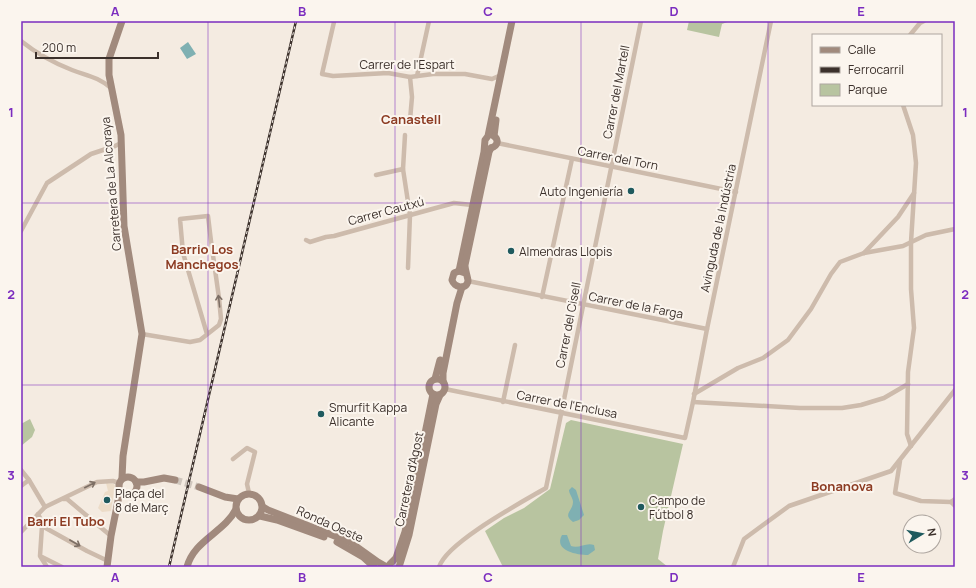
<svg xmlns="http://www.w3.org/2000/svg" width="976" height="588" viewBox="0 0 976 588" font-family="Manrope,sans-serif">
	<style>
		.green { fill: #b8c4a0 }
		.plaza { fill: #ecdcc8 }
		.water { fill: #7fb0b2 }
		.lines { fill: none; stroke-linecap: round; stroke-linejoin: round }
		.secondary-tunnel { stroke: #cfc6bd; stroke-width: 7; stroke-dasharray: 7 3.5; stroke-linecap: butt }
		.street { stroke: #cdbbac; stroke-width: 4.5 }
		.secondary { stroke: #a18a7d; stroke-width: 7 }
		.rail-casing { stroke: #3b302b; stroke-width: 2.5 }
		.rail { stroke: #fbf5ee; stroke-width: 1; stroke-dasharray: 3; stroke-linecap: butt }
		.oneway { stroke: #7d6f65 }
		.grid { fill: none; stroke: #7b2cbf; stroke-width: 1; stroke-opacity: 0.55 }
		.poi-dot { fill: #1f5a5e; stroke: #fbf5ee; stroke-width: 1.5 }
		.labels { text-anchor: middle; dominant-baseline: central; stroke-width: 4; stroke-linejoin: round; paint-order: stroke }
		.street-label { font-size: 12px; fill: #3b302b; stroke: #fbf5ee }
		.poi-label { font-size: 12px; fill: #3b302b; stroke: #fbf5ee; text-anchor: start }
		.neighbourhood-label { font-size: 13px; font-weight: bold; fill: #8c3b22; stroke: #fbf5ee }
		.neatline { fill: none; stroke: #7b2cbf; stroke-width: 1.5 }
		.grid-label { font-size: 13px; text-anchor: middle; font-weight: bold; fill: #7b2cbf }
	</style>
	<rect width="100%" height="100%" fill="#f4ebe1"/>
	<!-- green -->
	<g class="green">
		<polygon points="689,21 730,21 722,24 719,37 687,30"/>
		<polygon points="30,419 35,430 32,437 21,446 21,424"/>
		<polygon points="571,420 683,444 663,531 658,559 668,567 503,567 485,531 504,518 524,508 550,489 566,423"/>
	</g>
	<!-- plaza -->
	<polygon class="plaza" points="106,483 114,484 115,486 111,511 102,512 98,508 105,492 108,491"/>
	<!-- water -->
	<g class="water">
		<polygon points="188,42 196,54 187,59 180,48"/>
		<path d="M 572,487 L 576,490 L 584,515 L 579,520 L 573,522 C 562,514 573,511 573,502 C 573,498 569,494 569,490 Z"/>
		<path d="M 562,535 L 567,535 L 571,546 C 579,549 586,542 594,545 L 595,550 L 588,555 C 578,555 553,551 562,535 Z"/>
	</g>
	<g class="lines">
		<!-- secondary-tunnel -->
		<polyline class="secondary-tunnel" points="175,480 199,487"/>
		<!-- street -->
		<g class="street">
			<polyline points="334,22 322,74 333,76 388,73 410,77 433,74 465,74 492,79 501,75"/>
			<polyline points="910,35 920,23 924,21"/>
			<path d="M 21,41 C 36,53 54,63 72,70 C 88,76 98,77 111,88"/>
			<polyline points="417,76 429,21"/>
			<polyline points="410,77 412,97 410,120"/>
			<polyline points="903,105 913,135 916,163 911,242 911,289 914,328 908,372 907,434 911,446"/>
			<polyline points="389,118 435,123"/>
			<polyline points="497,143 736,192"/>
			<polyline points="403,169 405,135"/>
			<polyline points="376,175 403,169 410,215 408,268"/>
			<polyline points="21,231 47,183 91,154 115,146 121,143"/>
			<polyline points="306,240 310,242 326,237 334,236 454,203 472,205"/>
			<polyline points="864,253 898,217 914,193"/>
			<polyline points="468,281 707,329"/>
			<polyline points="542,297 572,159"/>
			<polyline points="142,334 190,342 200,340 219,325 221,319 219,298 211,241 208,216 180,219 183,253 207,334"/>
			<polyline points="445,389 685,438 693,402 707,329 771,21"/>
			<polyline points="694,394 738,368 763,358 788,340 811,309 831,274 840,262 864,253 903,246 926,235 955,229"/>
			<polyline points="503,402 515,345"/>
			<polyline points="693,402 800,408 842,408 861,405 884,398 908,384"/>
			<polyline points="233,459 247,448 255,452 247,484 249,493"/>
			<polyline points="900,461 895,493 921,501 951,502 955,499"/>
			<polyline points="21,470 29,480 45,507"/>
			<polyline points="21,486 29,480"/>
			<polyline points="63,499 67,499 111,536"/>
			<polyline points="951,502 955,506"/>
			<polyline points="38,514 42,522 42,526 40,556 47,567"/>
			<polyline points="42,526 87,551 108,561"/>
			<polyline points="21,532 45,507 97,482 113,481 119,483"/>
			<polyline points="42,557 62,567"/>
			<path d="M 439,567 C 447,542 522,502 546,488 L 641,21"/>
			<polyline points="733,567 744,539 789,506 891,471 955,390"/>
		</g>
		<!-- secondary -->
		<g class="secondary">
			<polyline points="122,21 109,59 109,75 121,135 124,226 142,334 123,456 122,478"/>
			<polyline points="494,136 496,120"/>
			<path d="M 491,148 C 498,146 499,140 494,136"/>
			<polyline points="459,271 484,152 485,140 488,136 512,21"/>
			<path d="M 465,273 L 459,271 L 454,273 L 452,280 C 454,287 466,291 468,281 C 468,278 465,270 465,265 L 489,152 L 491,148"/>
			<circle cx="437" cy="387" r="8"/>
			<polyline points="435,379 440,360"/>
			<polyline points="443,381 443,373 457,303 462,287"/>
			<circle cx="128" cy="486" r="9"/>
			<polyline points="136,482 144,482 164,478 175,480"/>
			<polyline points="199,487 225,497 238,499"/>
			<circle cx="249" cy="507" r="13"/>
			<polyline points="263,507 268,510 350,542 378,562 385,566"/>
			<polyline points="260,516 277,520 324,537"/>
			<polyline points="337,542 363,557 374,567"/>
			<polyline points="390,564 396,558 405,532 433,394"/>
			<polyline points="107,567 111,536 120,491"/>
			<path d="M 187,567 C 194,540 225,532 236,509"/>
			<polyline points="399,567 409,535 436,404 440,395"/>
		</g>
		<defs>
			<polyline id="rail" points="169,567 296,21"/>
		</defs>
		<!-- rail casing -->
		<use href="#rail" class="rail-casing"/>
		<!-- rail -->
		<use href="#rail" class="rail"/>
	</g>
	<!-- one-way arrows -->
	<defs><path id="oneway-shaft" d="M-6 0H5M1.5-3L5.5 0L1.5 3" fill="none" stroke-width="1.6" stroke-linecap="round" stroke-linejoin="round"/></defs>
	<g class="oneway">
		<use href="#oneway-shaft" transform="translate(219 301) rotate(-96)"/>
		<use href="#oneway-shaft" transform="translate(90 485) rotate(-27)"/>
		<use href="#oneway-shaft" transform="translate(75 543) rotate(30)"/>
	</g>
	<!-- grid -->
	<path class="grid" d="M 208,21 L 208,567M 395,21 L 395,567M 581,21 L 581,567M 768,21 L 768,567M 21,203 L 955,203M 21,385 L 955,385"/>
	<!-- markers -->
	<g class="poi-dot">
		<circle cx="631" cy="191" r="4"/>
		<circle cx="511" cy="251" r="4"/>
		<circle cx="321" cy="414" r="4"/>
		<circle cx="107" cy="500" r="4"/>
		<circle cx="641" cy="507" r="4"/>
	</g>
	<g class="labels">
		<!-- street labels -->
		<g class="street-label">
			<text x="407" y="64">Carrer de l'Espart</text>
			<text transform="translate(616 92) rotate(-79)">Carrer del Martell</text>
			<text transform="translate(618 158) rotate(11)">Carrer del Torn</text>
			<text transform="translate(111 184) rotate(-95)">Carretera de La Alcoraya</text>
			<text transform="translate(386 211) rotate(-15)">Carrer Cautxú</text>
			<text transform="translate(718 228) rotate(-78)">Avinguda de la Indústria</text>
			<text transform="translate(636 305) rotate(11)">Carrer de la Farga</text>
			<text transform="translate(568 325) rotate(-79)">Carrer del Cisell</text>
			<text transform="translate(567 404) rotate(11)">Carrer de l'Enclusa</text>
			<text transform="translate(409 479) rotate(-78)">Carretera d'Agost</text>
			<text transform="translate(330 524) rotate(24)">Ronda Oeste</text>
		</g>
		<!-- poi labels -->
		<g class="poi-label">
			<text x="623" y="191" text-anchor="end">Auto Ingeniería</text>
			<text x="519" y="251">Almendras Llopis</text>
			<text x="329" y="407">Smurfit Kappa<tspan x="329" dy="14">Alicante</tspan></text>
			<text x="115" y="493">Plaça del<tspan x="115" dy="14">8 de Març</tspan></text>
			<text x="649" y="500">Campo de<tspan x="649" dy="14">Fútbol 8</tspan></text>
		</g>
		<!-- neighbourhood labels -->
		<g class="neighbourhood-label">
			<text x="411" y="119">Canastell</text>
			<text x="202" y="249">Barrio Los<tspan x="202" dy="15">Manchegos</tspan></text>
			<text x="842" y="486">Bonanova</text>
			<text x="66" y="521">Barri El Tubo</text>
		</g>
	</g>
	<!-- border -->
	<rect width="976" height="588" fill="none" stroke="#fbf5ee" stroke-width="44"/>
	<!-- legend -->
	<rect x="812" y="34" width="130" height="72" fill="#fbf5ee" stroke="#aea6a0"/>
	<rect x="820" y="47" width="20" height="6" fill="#a18a7d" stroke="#aea6a0"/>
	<text x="848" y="54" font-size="12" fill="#3b302b">Calle</text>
	<rect x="820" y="67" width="20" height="6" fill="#3b302b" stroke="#aea6a0"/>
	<text x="848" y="74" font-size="12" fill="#3b302b">Ferrocarril</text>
	<rect x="820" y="84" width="20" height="12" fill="#b8c4a0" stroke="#aea6a0"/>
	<text x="848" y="94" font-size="12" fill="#3b302b">Parque</text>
	<!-- north arrow -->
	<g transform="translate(922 534) rotate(80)"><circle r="19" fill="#fbf5ee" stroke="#aea6a0"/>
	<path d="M0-3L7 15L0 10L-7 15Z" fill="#1f5a5e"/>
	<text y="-6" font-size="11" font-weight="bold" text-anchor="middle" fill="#3b302b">N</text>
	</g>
	<!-- scale -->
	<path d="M36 52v6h122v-6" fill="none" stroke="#3b302b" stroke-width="2"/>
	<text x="42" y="52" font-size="12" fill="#3b302b" stroke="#fbf5ee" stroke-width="3" paint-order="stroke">200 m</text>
	<rect x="22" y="22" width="932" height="544" class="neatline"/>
	<g class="grid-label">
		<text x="115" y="16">A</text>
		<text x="302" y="16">B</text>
		<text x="488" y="16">C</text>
		<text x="674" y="16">D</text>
		<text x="861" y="16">E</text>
		<text x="11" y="117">1</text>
		<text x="965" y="117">1</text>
		<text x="11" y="299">2</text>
		<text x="965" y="299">2</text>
		<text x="11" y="480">3</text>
		<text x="965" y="480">3</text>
		<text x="115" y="582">A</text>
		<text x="302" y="582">B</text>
		<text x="488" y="582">C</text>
		<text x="674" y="582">D</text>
		<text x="861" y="582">E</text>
	</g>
</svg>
